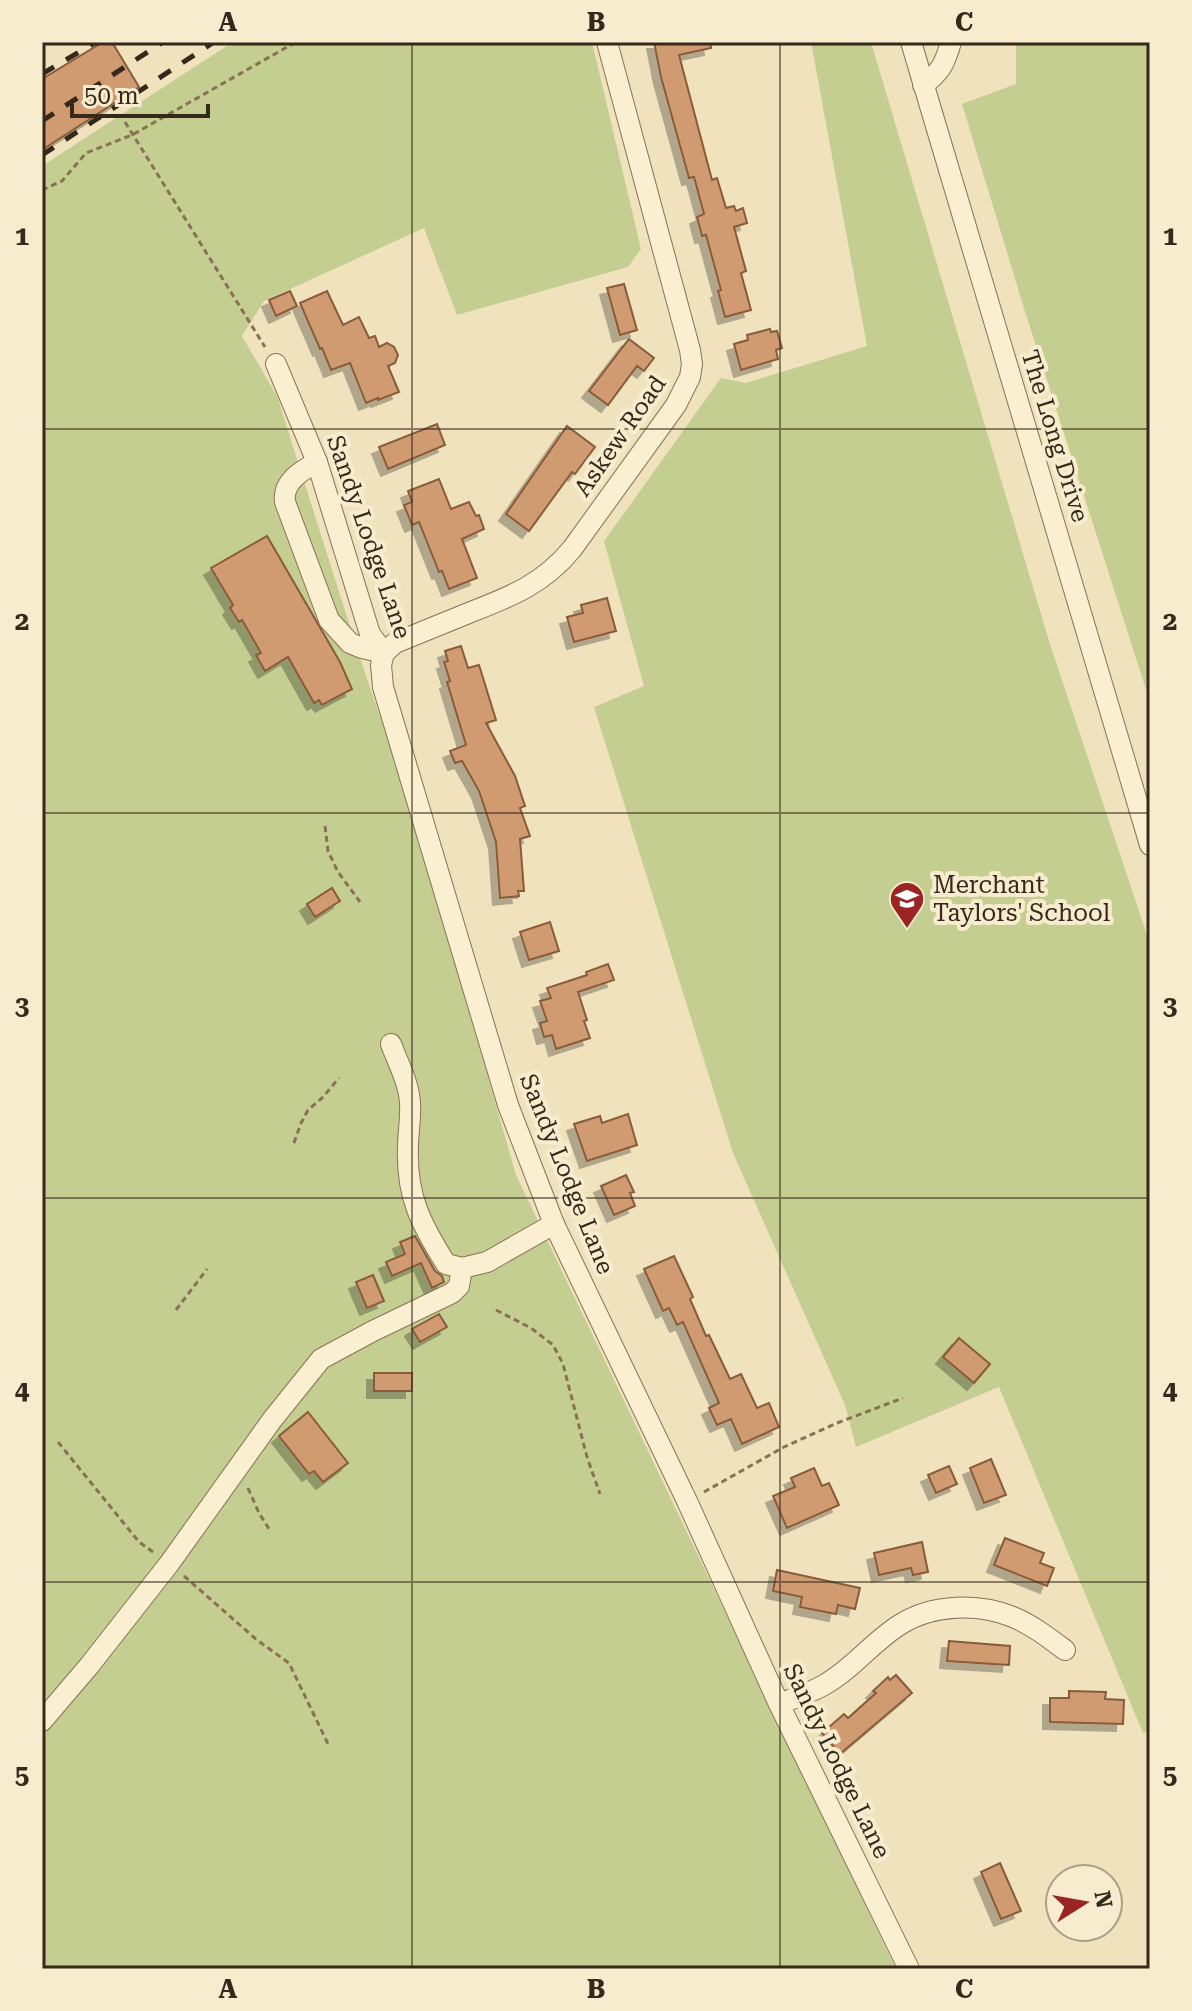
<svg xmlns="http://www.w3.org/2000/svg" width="1192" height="2011" viewBox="0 0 1192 2011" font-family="'Roboto Serif',serif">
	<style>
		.green { fill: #c5ce91 }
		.building { fill: #d09b71; stroke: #885b3a; stroke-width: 2; filter: url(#shadow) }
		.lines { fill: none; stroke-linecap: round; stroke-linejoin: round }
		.minor-casing { stroke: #887255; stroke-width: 22 }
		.path { stroke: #887255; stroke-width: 3; stroke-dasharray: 6 4; stroke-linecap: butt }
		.minor { stroke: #faefd0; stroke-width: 20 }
		.rail { stroke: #36291b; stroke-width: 5; stroke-dasharray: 14 14; stroke-linecap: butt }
		.grid { fill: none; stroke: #36291b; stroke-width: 2; stroke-opacity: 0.55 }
		.labels { text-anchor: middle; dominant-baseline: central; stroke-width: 8; stroke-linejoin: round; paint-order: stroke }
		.street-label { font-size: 24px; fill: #36291b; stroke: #f7eccd }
		.poi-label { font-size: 24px; fill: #36291b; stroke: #f7eccd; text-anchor: start }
		.neatline { fill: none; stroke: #36291b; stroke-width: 3 }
		.grid-label { font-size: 26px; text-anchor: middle; font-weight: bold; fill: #36291b }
	</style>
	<defs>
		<filter id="shadow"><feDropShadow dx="-7" dy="7" stdDeviation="0" flood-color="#0004"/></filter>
	</defs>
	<rect width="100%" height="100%" fill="#f0e2bd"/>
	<!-- green -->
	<g class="green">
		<polygon points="233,42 592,42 641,249 628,267 457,315 424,228 264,301 242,336 277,396 360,658 408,799 516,1175 896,1969 42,1969 42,166"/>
		<polygon points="811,42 871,42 1049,641 1150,944 1150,1731 1143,1733 999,1387 856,1447 845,1405 733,1153 594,707 644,686 604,541 721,378 746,383 867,346"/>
		<polygon points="1016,42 1150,42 1150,702 1023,305 962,104 1016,84"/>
	</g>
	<!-- building -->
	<g class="building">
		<polygon points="103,42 112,42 139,87 42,150 42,79"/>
		<polygon points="654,42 710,42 711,48 679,55 712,180 717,178 726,208 734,206 736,211 743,208 747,223 734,227 746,271 741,273 751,310 725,317 718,291 721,290 706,235 702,236 697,217 704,214 694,177 689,178 661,77"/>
		<polygon points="624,284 637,330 620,335 607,288"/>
		<polygon points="290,291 297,306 276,316 269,300"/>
		<polygon points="327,291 343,325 359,317 369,338 375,336 379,347 387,343 394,347 398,355 395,363 388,366 399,392 378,400 378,398 366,403 350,363 331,370 322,348 320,349 300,303"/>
		<polygon points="770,329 771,332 777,331 782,348 776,350 778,359 741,370 734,344 748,340 747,335"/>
		<polygon points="629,339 654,358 644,371 637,366 608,405 589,391"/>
		<polygon points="437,424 445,445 388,469 379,447"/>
		<polygon points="567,426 595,447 575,474 572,472 529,531 506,514"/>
		<polygon points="439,479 451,509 469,502 476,516 479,515 484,529 462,539 477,578 449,589 442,571 439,572 419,522 412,525 404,505 412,502 408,491"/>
		<polygon points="267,536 340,662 352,689 322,705 319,700 314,703 288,657 265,671 256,655 261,653 242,620 239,622 230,608 233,605 211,568"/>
		<polygon points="607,598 616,631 574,642 567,617 583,613 581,605"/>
		<polygon points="461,646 468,668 479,665 496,720 486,723 515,776 525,806 520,808 530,836 520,839 524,891 518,891 519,896 500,898 496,842 479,791 462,761 455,763 450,751 466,745 447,682 450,681 444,662 448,661 445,651"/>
		<polygon points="332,888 340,901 315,917 307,904"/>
		<polygon points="550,922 559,951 529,960 520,932"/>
		<polygon points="608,964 614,980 578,992 587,1020 584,1021 590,1038 556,1049 552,1035 544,1037 540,1023 547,1021 540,1001 551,998 547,988 587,975 586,972"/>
		<polygon points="628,1114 637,1145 587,1161 574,1124 600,1116 602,1123"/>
		<polygon points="626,1175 634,1192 630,1193 635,1206 614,1215 601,1186"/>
		<polygon points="415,1236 435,1271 442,1276 444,1282 432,1288 421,1263 392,1276 386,1262 405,1254 400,1242"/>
		<polygon points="674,1256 693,1297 690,1299 706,1336 709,1335 730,1379 741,1374 757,1408 769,1403 779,1427 742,1444 731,1419 717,1425 709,1408 719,1403 683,1322 677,1325 669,1308 663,1311 644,1269"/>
		<polygon points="373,1275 384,1301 367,1308 356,1282"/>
		<polygon points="439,1314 447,1327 420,1342 412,1329"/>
		<polygon points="959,1338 990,1364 974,1383 943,1357"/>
		<rect x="374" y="1373" width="38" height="18"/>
		<polygon points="308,1412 348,1463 323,1482 314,1471 309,1474 279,1436"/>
		<polygon points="991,1459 1006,1495 984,1503 970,1468"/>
		<polygon points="949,1466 957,1484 936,1493 928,1475"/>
		<polygon points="814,1468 822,1486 829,1483 839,1505 787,1528 773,1496 795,1487 791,1478"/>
		<polygon points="1005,1538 1044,1553 1040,1563 1054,1568 1047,1586 994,1565"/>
		<polygon points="922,1542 928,1572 913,1575 911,1568 879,1575 874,1553"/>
		<polygon points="777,1570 860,1588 855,1609 838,1605 836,1614 800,1607 802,1597 773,1591"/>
		<polygon points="949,1641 1010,1646 1009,1665 947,1661"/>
		<polygon points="896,1675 912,1693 840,1754 822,1733 844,1714 848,1718 876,1693 873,1691 888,1677 890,1680"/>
		<polygon points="1069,1691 1106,1692 1105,1699 1124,1700 1123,1724 1050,1722 1050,1698 1069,1698"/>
		<polygon points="1000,1863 1021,1911 1001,1919 981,1872"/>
	</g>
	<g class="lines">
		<defs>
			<g id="minor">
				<polyline points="911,42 1150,845"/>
				<path d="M 923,85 C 941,72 945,63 951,42"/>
				<polyline points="276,364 317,462 370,634 384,653 381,665 383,687 508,1105 554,1224 687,1501 779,1704 909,1969"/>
				<path d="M 317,462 C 301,471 282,482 285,502 L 329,620 L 350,643 L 362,648 L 384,653 L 395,643 C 420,633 446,622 471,612 C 512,596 543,584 572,549 L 676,405 L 690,377 L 692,364 L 690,350 L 607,42"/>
				<path d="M 391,1044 C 398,1063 409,1083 410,1103 C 411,1118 408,1133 408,1147 C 406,1196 421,1224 446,1264 L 462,1268 L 487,1262 L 554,1224"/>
				<path d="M 779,1704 C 794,1698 810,1693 824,1685 C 853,1669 873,1641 901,1624 C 933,1604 979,1603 1013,1617 C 1032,1625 1049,1638 1065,1650"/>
				<polyline points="42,1721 89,1666 169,1564 272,1420 321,1359 373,1331 452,1293 459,1286 462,1268"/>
			</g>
		</defs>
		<!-- minor casing -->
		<use href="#minor" class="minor-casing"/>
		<!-- path -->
		<g class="path">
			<polyline points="125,122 265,347"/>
			<polyline points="42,190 62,181 86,153 132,135 296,42"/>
			<polyline points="325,826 328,851 338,872 360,902"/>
			<polyline points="294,1143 301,1123 308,1110 322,1098 339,1078"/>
			<polyline points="176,1310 207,1269"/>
			<polyline points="496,1310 531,1328 553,1345 563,1364 587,1457 600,1494"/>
			<polyline points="58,1442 139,1542 153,1552"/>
			<polyline points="248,1488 259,1513 271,1532"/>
			<polyline points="704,1492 784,1447 837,1423 903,1398"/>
			<polyline points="184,1576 257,1640 289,1663 329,1746"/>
		</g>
		<!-- minor -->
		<use href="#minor" class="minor"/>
		<!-- rail -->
		<g class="rail">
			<polyline points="42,74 96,42"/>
			<polyline points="42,121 163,42"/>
			<polyline points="42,155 214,42"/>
		</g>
	</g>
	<!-- grid -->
	<path class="grid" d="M 412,42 L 412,1969M 780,42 L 780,1969M 42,429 L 1150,429M 42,813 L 1150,813M 42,1198 L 1150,1198M 42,1582 L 1150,1582"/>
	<!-- icons -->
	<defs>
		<symbol id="school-pin" viewBox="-11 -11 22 30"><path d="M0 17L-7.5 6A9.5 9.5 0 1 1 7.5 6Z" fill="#9a2523" stroke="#f7eccd"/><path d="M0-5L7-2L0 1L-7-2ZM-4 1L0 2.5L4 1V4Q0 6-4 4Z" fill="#fff"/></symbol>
	</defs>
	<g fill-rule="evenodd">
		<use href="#school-pin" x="887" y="879" width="40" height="54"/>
	</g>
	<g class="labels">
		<!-- street labels -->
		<g class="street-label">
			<text transform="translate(620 436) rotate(-55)">Askew Road</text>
			<text transform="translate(1055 436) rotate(73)">The Long Drive</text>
			<text transform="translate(369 537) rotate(71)">Sandy Lodge Lane</text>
			<text transform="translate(567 1174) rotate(68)">Sandy Lodge Lane</text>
			<text transform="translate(837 1761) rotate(64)">Sandy Lodge Lane</text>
		</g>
		<!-- poi labels -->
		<g class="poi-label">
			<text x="933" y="885">Merchant<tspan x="933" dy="28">Taylors' School</tspan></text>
		</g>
	</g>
	<!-- border -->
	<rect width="1192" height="2011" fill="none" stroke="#f7eccd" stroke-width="88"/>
	<!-- north arrow -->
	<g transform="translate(1084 1903) rotate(79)"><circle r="38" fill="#f7eccd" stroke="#aa9e86" stroke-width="2"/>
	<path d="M0-6L14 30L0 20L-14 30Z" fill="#9a2523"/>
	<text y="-12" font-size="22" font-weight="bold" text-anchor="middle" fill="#36291b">N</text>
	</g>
	<!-- scale -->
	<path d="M72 104v12h136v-12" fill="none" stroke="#36291b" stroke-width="4"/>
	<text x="84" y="104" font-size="24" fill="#36291b" stroke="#f7eccd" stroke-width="6" paint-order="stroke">50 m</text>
	<rect x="44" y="44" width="1104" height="1923" class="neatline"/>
	<g class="grid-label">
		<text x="228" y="31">A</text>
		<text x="596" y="31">B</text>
		<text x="964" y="31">C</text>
		<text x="22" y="245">1</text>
		<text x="1170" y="245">1</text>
		<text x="22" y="630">2</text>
		<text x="1170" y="630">2</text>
		<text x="22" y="1015">3</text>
		<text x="1170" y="1015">3</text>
		<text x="22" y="1399">4</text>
		<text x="1170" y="1399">4</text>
		<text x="22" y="1784">5</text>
		<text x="1170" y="1784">5</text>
		<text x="228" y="1998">A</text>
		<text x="596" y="1998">B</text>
		<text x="964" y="1998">C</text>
	</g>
</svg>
